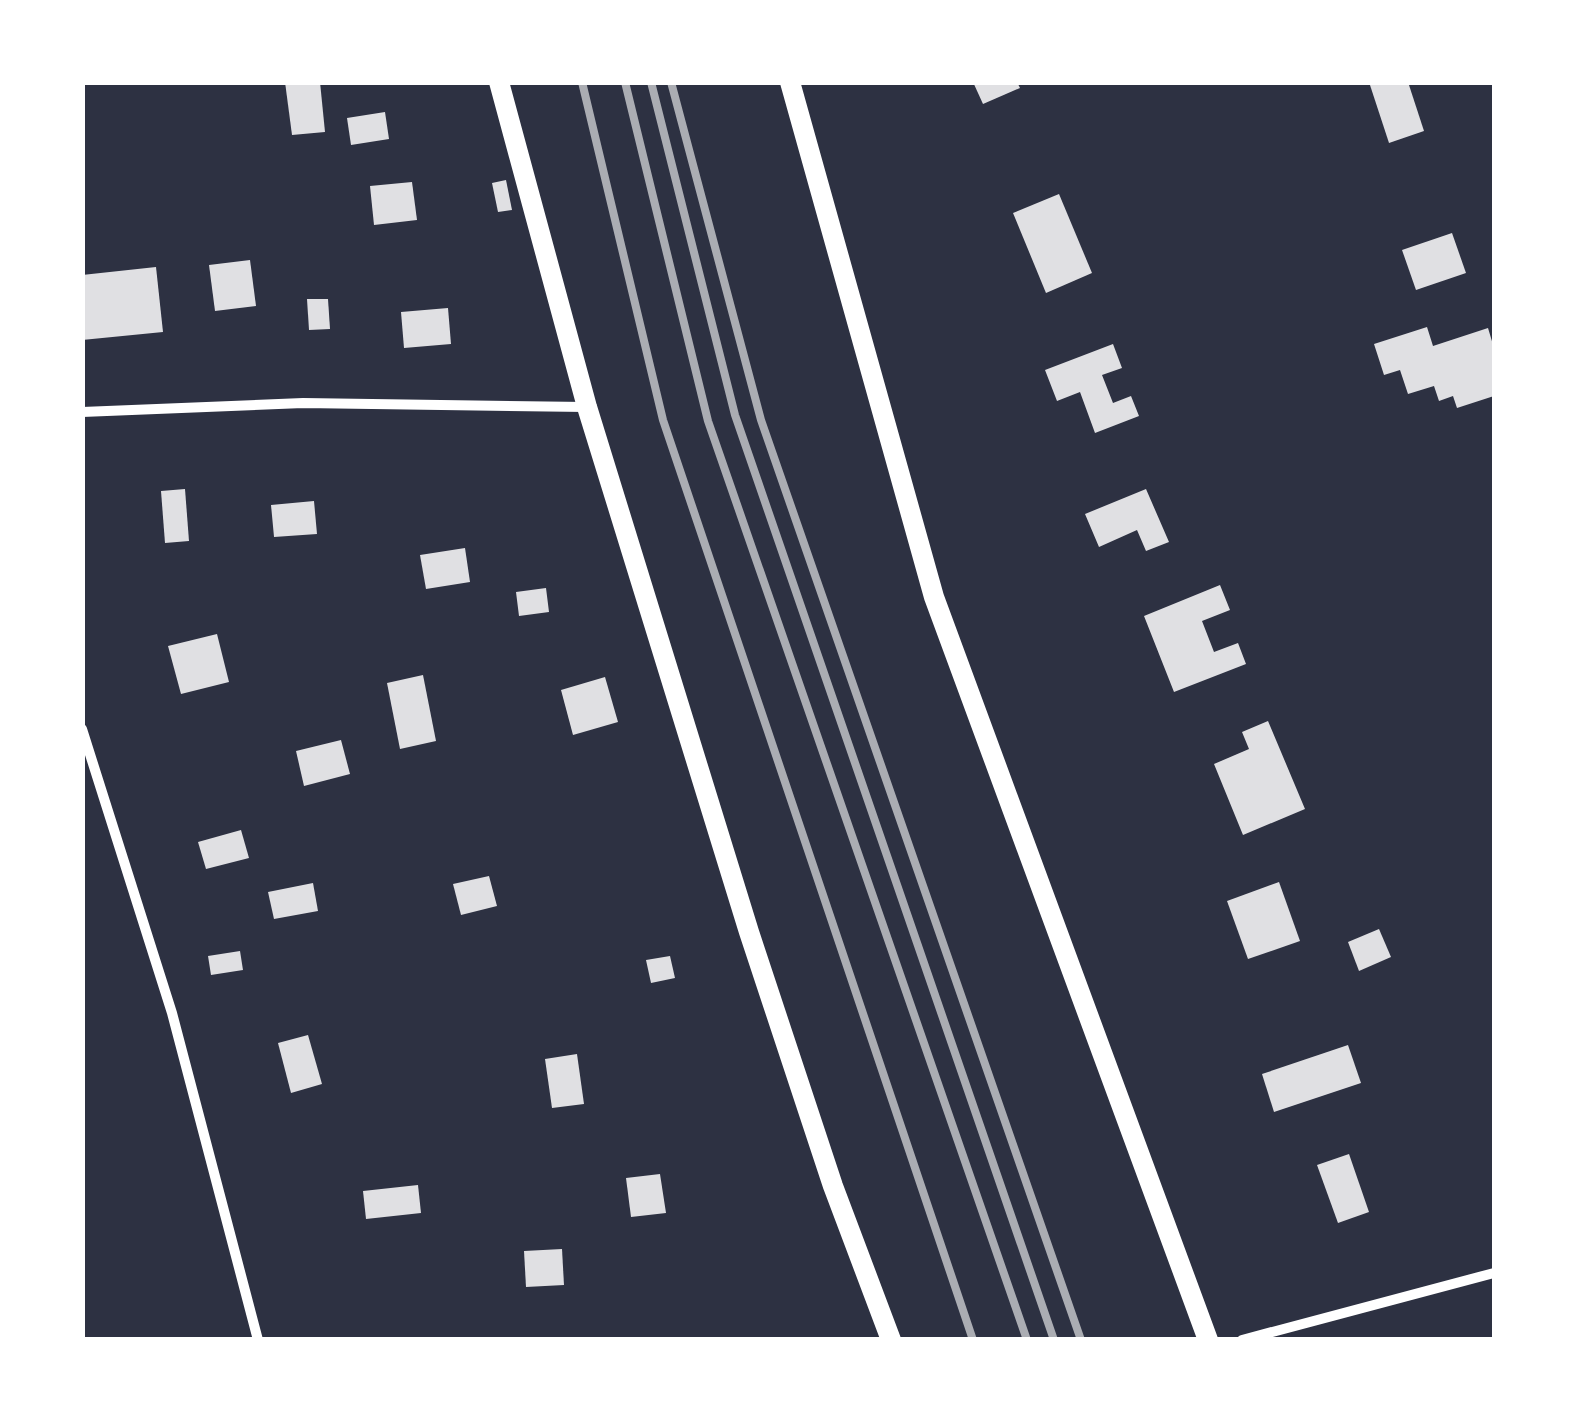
<svg xmlns="http://www.w3.org/2000/svg" width="1577" height="1422" viewBox="0 0 1577 1422" font-family="'Fira Sans Condensed',sans-serif">
	<style>
		.building { fill: #e0e0e3 }
		.lines { fill: none; stroke-linecap: round; stroke-linejoin: round }
		.minor { stroke: #fff; stroke-width: 10 }
		.secondary { stroke: #fff; stroke-width: 20 }
		.rail { stroke: #abadb3; stroke-width: 8 }
	</style>
	<rect width="100%" height="100%" fill="#2d3142"/>
	<!-- building -->
	<g class="building">
		<polygon points="285,82 320,82 325,132 292,135"/>
		<polygon points="973,82 1017,82 1020,88 983,104"/>
		<polygon points="1369,82 1408,82 1424,131 1389,143"/>
		<polygon points="385,112 389,139 351,145 347,118"/>
		<polygon points="506,180 512,210 498,212 492,183"/>
		<polygon points="412,182 417,220 374,225 370,186"/>
		<polygon points="1059,194 1092,273 1046,293 1013,213"/>
		<polygon points="1452,233 1466,273 1416,290 1402,250"/>
		<polygon points="250,260 256,306 215,311 209,265"/>
		<polygon points="156,267 163,332 82,340 82,275"/>
		<polygon points="307,299 328,299 330,329 309,330"/>
		<polygon points="448,308 451,344 404,348 401,312"/>
		<polygon points="1427,327 1433,346 1488,328 1494,348 1494,396 1457,408 1453,396 1439,401 1434,386 1408,394 1400,370 1384,375 1374,344"/>
		<polygon points="1113,344 1122,368 1102,375 1113,403 1131,396 1139,416 1095,433 1080,392 1057,401 1045,370"/>
		<polygon points="185,489 189,541 165,543 161,491"/>
		<polygon points="1146,489 1169,542 1146,551 1137,530 1099,547 1085,514"/>
		<polygon points="314,501 317,534 274,537 271,505"/>
		<polygon points="465,548 470,582 426,589 420,555"/>
		<polygon points="1220,585 1230,610 1202,621 1214,652 1238,643 1246,664 1174,692 1144,616"/>
		<polygon points="546,588 549,612 519,616 516,592"/>
		<polygon points="217,634 229,682 181,694 168,646"/>
		<polygon points="423,675 436,741 400,749 387,683"/>
		<polygon points="605,677 618,722 573,735 561,690"/>
		<polygon points="1268,721 1305,809 1243,835 1214,764 1249,749 1242,732"/>
		<polygon points="341,740 350,774 304,786 296,751"/>
		<polygon points="241,830 249,858 206,869 198,842"/>
		<polygon points="489,876 497,906 461,915 453,884"/>
		<polygon points="1279,882 1300,941 1248,959 1227,901"/>
		<polygon points="313,883 318,911 274,919 268,892"/>
		<polygon points="1379,929 1391,957 1359,971 1348,942"/>
		<polygon points="240,951 243,970 211,975 208,956"/>
		<polygon points="670,956 675,978 651,983 646,960"/>
		<polygon points="308,1035 322,1084 291,1093 278,1043"/>
		<polygon points="1348,1045 1361,1083 1274,1112 1262,1074"/>
		<polygon points="577,1054 584,1104 552,1108 545,1059"/>
		<polygon points="1349,1154 1369,1212 1338,1223 1317,1165"/>
		<polygon points="660,1174 666,1213 631,1217 626,1178"/>
		<polygon points="418,1185 421,1213 366,1219 363,1191"/>
		<polygon points="562,1249 564,1285 526,1287 524,1251"/>
	</g>
	<g class="lines">
		<!-- minor -->
		<g class="minor">
			<polyline points="82,412 303,403 586,407"/>
			<polyline points="82,729 172,1013 258,1340"/>
			<polyline points="1242,1340 1494,1273"/>
		</g>
		<!-- secondary -->
		<g class="secondary">
			<polyline points="499,82 587,407 749,932 833,1186 891,1340"/>
			<polyline points="790,82 934,597 1208,1340"/>
		</g>
		<!-- rail -->
		<g class="rail">
			<polyline points="582,82 663,420 973,1340"/>
			<polyline points="625,82 708,421 1027,1340"/>
			<polyline points="651,82 735,415 1054,1340"/>
			<polyline points="671,82 761,420 1081,1340"/>
		</g>
	</g>
	<!-- border -->
	<rect width="1577" height="1422" fill="none" stroke="#ffffff" stroke-width="170"/>
</svg>
